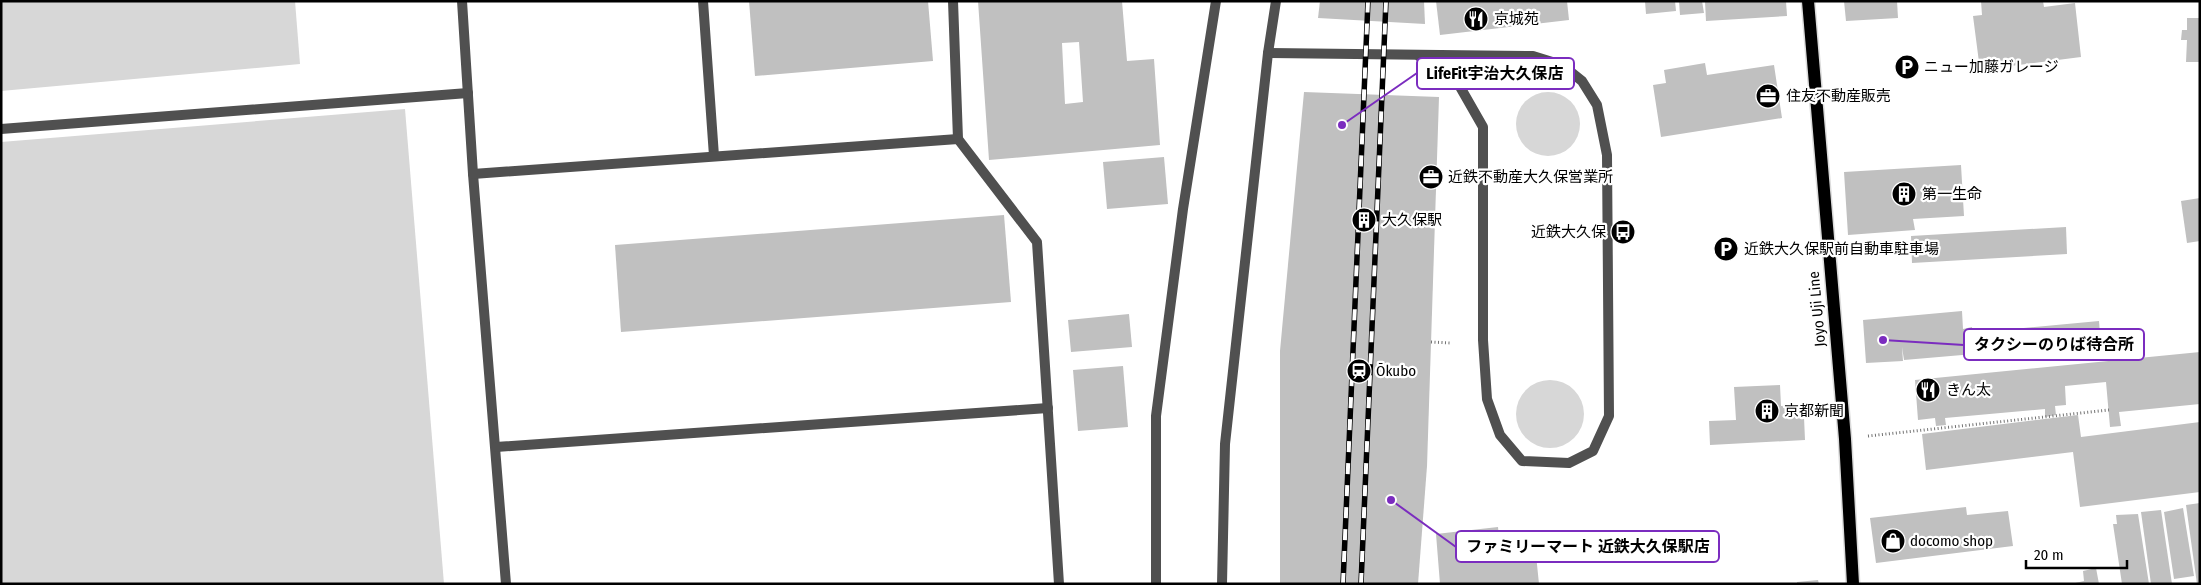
<svg xmlns="http://www.w3.org/2000/svg" width="2201" height="585" viewBox="0 0 2201 585" font-family="'Fira Sans Condensed','Noto Sans JP',sans-serif">
	<style>
		.green { fill: #d7d7d7 }
		.building { fill: #c0c0c0; fill-rule: evenodd }
		.lines { fill: none; stroke-linecap: round; stroke-linejoin: round }
		.primary-casing { stroke: #dbdbdb; stroke-width: 15 }
		.path { stroke: #727272; stroke-width: 3; stroke-dasharray: 1 2.5; stroke-linecap: butt }
		.service { stroke: #505050; stroke-width: 10 }
		.tertiary { stroke: #505050; stroke-width: 10 }
		.primary { stroke: #000; stroke-width: 12 }
		.rail-casing { stroke: #000; stroke-width: 5.5 }
		.rail { stroke: #fff; stroke-width: 4; stroke-dasharray: 11; stroke-linecap: butt }
		.labels { text-anchor: middle; dominant-baseline: central; stroke-width: 4.5; stroke-linejoin: round; paint-order: stroke }
		.poi-label { font-size: 15px; fill: #000; stroke: #fff; text-anchor: start }
		.street-label { font-size: 15px; fill: #000; stroke: #fff }
		.leader { fill: none; stroke: #7b2cbf; stroke-width: 2 }
		.callout-dot { fill: #7b2cbf; stroke: #fff; stroke-width: 2 }
		.callout { fill: #fff; stroke: #7b2cbf; stroke-width: 2 }
		.callout-label { font-size: 16px; text-anchor: middle; font-weight: bold; fill: #000 }
	</style>
	<rect width="100%" height="100%" fill="#fff"/>
	<!-- green -->
	<g class="green">
		<polygon points="1,1 295,1 300,64 1,91"/>
		<circle cx="1548" cy="124" r="32"/>
		<polygon points="405,109 444,584 1,584 1,142"/>
		<circle cx="1550" cy="414" r="34"/>
	</g>
	<!-- building -->
	<g class="building">
		<polygon points="749,1 928,1 933,61 755,76"/>
		<path d="M 978,1 L 1122,1 L 1127,61 L 1154,59 L 1160,145 L 989,160 ZM 1079,42 L 1083,102 L 1065,104 L 1062,43 Z"/>
		<polygon points="1320,1 1424,1 1425,24 1318,18"/>
		<polygon points="1436,1 1567,1 1569,20 1440,35"/>
		<polygon points="1645,1 1675,1 1676,11 1646,14"/>
		<polygon points="1679,1 1702,1 1704,13 1680,15"/>
		<polygon points="1705,1 1786,1 1787,16 1706,21"/>
		<polygon points="1844,1 1897,1 1898,18 1846,21"/>
		<polygon points="1981,1 2043,1 2044,7 2075,3 2081,57 1980,70 1973,16 1982,15"/>
		<polygon points="2187,18 2200,18 2200,62 2186,62 2187,40 2181,40 2182,30 2187,30"/>
		<polygon points="1705,63 1707,75 1774,65 1782,118 1661,137 1653,85 1666,83 1664,70"/>
		<polygon points="1304,92 1439,97 1427,466 1418,584 1280,584 1280,351"/>
		<polygon points="1164,157 1168,204 1107,209 1103,162"/>
		<polygon points="1961,165 1964,216 1913,219 1915,230 1848,235 1844,172"/>
		<polygon points="2200,198 2200,241 2187,243 2181,201"/>
		<polygon points="1004,215 1011,302 621,332 615,245"/>
		<polygon points="2066,227 2067,254 1912,263 1911,236"/>
		<polygon points="1962,311 1963,329 1972,327 1974,354 1904,360 1902,347 1903,361 1866,363 1863,320"/>
		<polygon points="1129,314 1132,347 1071,352 1068,320"/>
		<polygon points="2099,321 2101,347 1984,358 1982,332"/>
		<polygon points="2200,352 2200,404 2119,412 2121,426 2110,427 2106,382 2065,386 2066,405 2055,406 2056,415 2045,417 2045,409 1945,418 1946,425 1936,426 1935,418 1918,420 1915,380"/>
		<polygon points="1123,366 1128,427 1078,431 1073,370"/>
		<polygon points="1780,385 1781,406 1798,405 1799,417 1804,417 1805,440 1710,445 1709,421 1736,420 1734,387"/>
		<polygon points="2078,415 2081,437 2200,422 2200,492 2080,507 2073,452 1926,470 1922,434"/>
		<polygon points="2200,503 2200,584 2197,584 2186,505"/>
		<polygon points="1966,507 1967,515 2008,511 2013,546 1876,563 1870,518"/>
		<polygon points="2183,508 2194,576 2174,579 2164,512"/>
		<polygon points="2161,510 2172,584 2151,584 2141,512"/>
		<polygon points="2138,514 2149,584 2122,584 2113,524 2117,524 2116,515"/>
		<polygon points="1498,527 1500,548 1535,545 1539,584 1440,584 1436,534"/>
		<polygon points="2096,568 2099,584 2071,584 2084,581 2083,571"/>
		<polygon points="1818,580 1819,584 1797,584 1797,582"/>
	</g>
	<g class="lines">
		<defs>
			<polyline id="primary" points="1808,1 1845,439 1853,584"/>
		</defs>
		<!-- primary casing -->
		<use href="#primary" class="primary-casing"/>
		<!-- path -->
		<g class="path">
			<polyline points="1431,342 1451,343"/>
			<polyline points="1868,436 2109,410"/>
		</g>
		<!-- service -->
		<g class="service">
			<polyline points="462,1 473,174 506,584"/>
			<polyline points="703,1 714,156"/>
			<polyline points="953,1 958,139 1037,242 1059,584"/>
			<polyline points="1268,53 1533,56 1562,65 1582,81 1597,105 1607,155 1609,416 1593,451 1569,463 1522,461 1500,435 1487,399 1483,340 1483,127 1455,78 1417,55"/>
			<polyline points="1,129 468,93"/>
			<polyline points="473,174 958,139"/>
			<polyline points="496,447 1048,408"/>
			<polyline points="1156,584 1156,416 1183,209 1216,1"/>
		</g>
		<!-- tertiary -->
		<polyline class="tertiary" points="1222,584 1225,444 1268,53 1276,1"/>
		<!-- primary -->
		<use href="#primary" class="primary"/>
		<defs>
			<g id="rail">
				<polyline points="1343,584 1368,1"/>
				<polyline points="1361,584 1386,1"/>
			</g>
		</defs>
		<!-- rail casing -->
		<use href="#rail" class="rail-casing"/>
		<!-- rail -->
		<use href="#rail" class="rail"/>
	</g>
	<!-- icons -->
	<defs>
		<symbol id="restaurant-disc" viewBox="-11 -11 22 22"><circle r="9.5" fill="#000" stroke="#fff"/><path d="M-5-6h1v4h1v-4h1v4h1v-4h1v5L-1.5 .5V6h-2V.5L-5-1ZM5-6V6H3V1.5H1.5Q1.5-4 5-6Z" fill="#fff"/></symbol>
		<symbol id="parking-disc" viewBox="-11 -11 22 22"><circle r="9.5" fill="#000" stroke="#fff"/><path d="M-3.5-5.5H1a3.5 3.5 0 0 1 0 7H-1V5.5H-3.5ZM-1-3.4V-.6H.8a1.4 1.4 0 0 0 0-2.8Z" fill="#fff"/></symbol>
		<symbol id="office-disc" viewBox="-11 -11 22 22"><circle r="9.5" fill="#000" stroke="#fff"/><path d="M-6-3h4V-5.5h4V-3h4V5H-6ZM-1-4.5V-3h2v-1.5ZM-6 0V1H6V0Z" fill="#fff"/></symbol>
		<symbol id="building-disc" viewBox="-11 -11 22 22"><circle r="9.5" fill="#000" stroke="#fff"/><path d="M-4-6H4V6H1V3H-1V6H-4ZM-2.5-4.3h1.7v1.8h-1.7ZM.8-4.3h1.7v1.8H.8ZM-2.5-1h1.7V.8h-1.7ZM.8-1h1.7V.8H.8Z" fill="#fff"/></symbol>
		<symbol id="bus-disc" viewBox="-11 -11 22 22"><circle r="9.5" fill="#000" stroke="#fff"/><path d="M-5-6H5V4H4V6H2V4H-2V6H-4V4H-5ZM-3.5-4V0h7V-4ZM-3.5 1.2v1.5H-2V1.2ZM2 1.2v1.5H3.5V1.2Z" fill="#fff"/></symbol>
		<symbol id="station-disc" viewBox="-11 -11 22 22"><circle r="9.5" fill="#000" stroke="#fff"/><path d="M-3-6H3Q5-6 5-4V2Q5 4 3 4L4.5 6H3L1.5 4h-3L-3 6H-4.5L-3 4Q-5 4-5 2V-4Q-5-6-3-6ZM-3.5-4v3h7v-3ZM-3.5 1v1.5H-2V1ZM2 1v1.5H3.5V1Z" fill="#fff"/></symbol>
		<symbol id="shop-disc" viewBox="-11 -11 22 22"><circle r="9.5" fill="#000" stroke="#fff"/><path d="M-5-2.5h2.3a2.7 3.5 0 0 1 5.4 0H5L5.5 6h-11ZM-1.5-2.5h3a1.5 2.3 0 0 0-3 0Z" fill="#fff"/></symbol>
	</defs>
	<g fill-rule="evenodd">
		<use href="#restaurant-disc" x="1462" y="5" width="28" height="28"/>
		<use href="#parking-disc" x="1893" y="53" width="28" height="28"/>
		<use href="#office-disc" x="1754" y="82" width="28" height="28"/>
		<use href="#office-disc" x="1417" y="163" width="28" height="28"/>
		<use href="#building-disc" x="1890" y="180" width="28" height="28"/>
		<use href="#building-disc" x="1350" y="206" width="28" height="28"/>
		<use href="#bus-disc" x="1609" y="218" width="28" height="28"/>
		<use href="#parking-disc" x="1712" y="235" width="28" height="28"/>
		<use href="#station-disc" x="1345" y="357" width="28" height="28"/>
		<use href="#restaurant-disc" x="1914" y="376" width="28" height="28"/>
		<use href="#building-disc" x="1753" y="397" width="28" height="28"/>
		<use href="#shop-disc" x="1879" y="527" width="28" height="28"/>
	</g>
	<g class="labels">
		<!-- poi labels -->
		<g class="poi-label">
			<text x="1494" y="19">京城苑</text>
			<text x="1924" y="67">ニュー加藤ガレージ</text>
			<text x="1786" y="96">住友不動産販売</text>
			<text x="1448" y="177">近鉄不動産大久保営業所</text>
			<text x="1922" y="194">第一生命</text>
			<text x="1382" y="220">大久保駅</text>
			<text x="1606" y="232" text-anchor="end">近鉄大久保</text>
			<text x="1744" y="249">近鉄大久保駅前自動車駐車場</text>
			<text x="1376" y="371">Ōkubo</text>
			<text x="1946" y="390">きん太</text>
			<text x="1784" y="411">京都新聞</text>
			<text x="1910" y="541">docomo shop</text>
		</g>
		<!-- street labels -->
		<g class="street-label">
			<text transform="translate(1817 309) rotate(-95)">Joyo Uji Line</text>
		</g>
	</g>
	<!-- callouts -->
	<path class="leader" d="M1342 125L1417 73M1883 340L1964 345M1391 500L1456 547"/>
	<g class="callout-dot">
		<circle cx="1342" cy="125" r="5"/>
		<circle cx="1883" cy="340" r="5"/>
		<circle cx="1391" cy="500" r="5"/>
	</g>
	<g class="callout">
		<rect x="1417" y="58" width="157" height="31" rx="5"/>
		<rect x="1964" y="329" width="180" height="31" rx="5"/>
		<rect x="1456" y="531" width="263" height="31" rx="5"/>
	</g>
	<g class="callout-label">
		<text x="1495" y="79">LifeFit宇治大久保店</text>
		<text x="2054" y="350">タクシーのりば待合所</text>
		<text x="1588" y="552">ファミリーマート 近鉄大久保駅店</text>
	</g>
	<!-- border -->
	<rect width="2201" height="585" fill="none" stroke="#000000" stroke-width="5"/>
	<!-- scale -->
	<path d="M2026 560v8h101v-8" fill="none" stroke="#000000" stroke-width="2.5"/>
	<text x="2034" y="560" font-size="15" fill="#000000" stroke="#ffffff" stroke-width="4" paint-order="stroke">20 m</text>
</svg>
